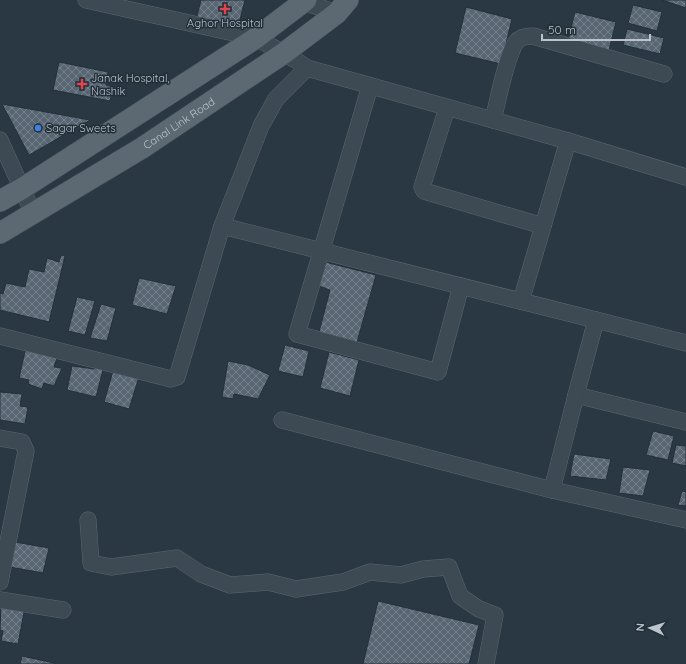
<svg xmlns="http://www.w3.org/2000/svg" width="686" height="664" viewBox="0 0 686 664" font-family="Quicksand,sans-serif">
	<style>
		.building { fill: url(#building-cross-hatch); stroke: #24303a }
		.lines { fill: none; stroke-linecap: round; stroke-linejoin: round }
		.minor-casing { stroke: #5c6770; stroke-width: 17 }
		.major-casing { stroke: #4a555f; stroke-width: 22 }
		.minor { stroke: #3d4953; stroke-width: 16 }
		.major { stroke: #5c6872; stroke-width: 21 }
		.health-dot { fill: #e0444e; stroke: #222e38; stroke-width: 1.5 }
		.shop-dot { fill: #3f7fe0; stroke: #222e38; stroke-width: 1.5 }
		.labels { text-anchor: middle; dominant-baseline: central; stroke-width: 3; stroke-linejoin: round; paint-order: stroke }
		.poi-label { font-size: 11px; fill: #bbc4cc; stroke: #222e38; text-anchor: start }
		.street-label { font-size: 11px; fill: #bbc4cc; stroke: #222e38 }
	</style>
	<defs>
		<pattern id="building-cross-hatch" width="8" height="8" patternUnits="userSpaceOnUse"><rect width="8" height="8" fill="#576672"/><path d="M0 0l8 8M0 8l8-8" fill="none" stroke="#75818b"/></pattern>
	</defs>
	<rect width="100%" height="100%" fill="#293843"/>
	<!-- building -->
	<g class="building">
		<polygon points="201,0 245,0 237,31 196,20"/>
		<polygon points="662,0 686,0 686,8"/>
		<polygon points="633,5 662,12 657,31 628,23"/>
		<polygon points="466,7 512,19 501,64 455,53"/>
		<polygon points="575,12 616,22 609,50 568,40"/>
		<polygon points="627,29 664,38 660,54 623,45"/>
		<polygon points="59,62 108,72 106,85 113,87 110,101 53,90"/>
		<polygon points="2,104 90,120 29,155"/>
		<polygon points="61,255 65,256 49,322 0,310 0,293 3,294 6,283 25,287 29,269 44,272 47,258 59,262"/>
		<polygon points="325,262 376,275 357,342 319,332 330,290 319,286"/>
		<polygon points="139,278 176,286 167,314 132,305"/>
		<polygon points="77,297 95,301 85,335 68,331"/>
		<polygon points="101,304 116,308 107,341 90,338"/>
		<polygon points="285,345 309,351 303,377 278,371"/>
		<polygon points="26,347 58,354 54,367 62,368 54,386 44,383 42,389 28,384 29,380 19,378"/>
		<polygon points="329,352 359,360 350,396 320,388"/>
		<polygon points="228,361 248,365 270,375 258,399 234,394 233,399 222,397"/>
		<polygon points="95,364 104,366 96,397 67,390 72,366 95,369"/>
		<polygon points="113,371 139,377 129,409 104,402"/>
		<polygon points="0,392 22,394 20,406 28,407 25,424 0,420"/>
		<polygon points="653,431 674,436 668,460 646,455"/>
		<polygon points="676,445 686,446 686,466 672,463"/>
		<polygon points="574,454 611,459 606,480 570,476"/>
		<polygon points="623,467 650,470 643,496 619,493"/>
		<polygon points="682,491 686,492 686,506 678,505"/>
		<polygon points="15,542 49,548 43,573 10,567"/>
		<polygon points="378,601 479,625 469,664 363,664"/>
		<polygon points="1,606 25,607 18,644 1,641 3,631 0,630"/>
		<polygon points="22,656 54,663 54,664 20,664"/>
	</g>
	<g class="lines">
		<defs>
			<g id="minor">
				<polyline points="86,0 256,38 296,60 307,68 568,141 686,177"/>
				<polyline points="297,0 337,13"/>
				<polyline points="307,68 276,99 261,126 222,226 596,320 576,395 686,422"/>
				<polyline points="370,86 297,334 438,372 461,286"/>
				<polyline points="447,108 422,187 424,191 543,226"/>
				<path d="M 493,120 C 498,100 506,58 516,42 C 520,37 527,36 533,36 L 664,74"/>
				<polyline points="0,140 33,213"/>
				<polyline points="521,301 568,141"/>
				<polyline points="596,320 686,343"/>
				<polyline points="0,336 171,379 177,377 222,226"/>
				<polyline points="282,420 552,490 576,395"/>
				<polyline points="0,438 22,442 26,451 0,582"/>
				<polyline points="552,490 686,520"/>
				<polyline points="88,520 91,563 111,567 177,558 201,574 230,585 268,582 296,589 343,582 370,572 401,575 423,569 449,567 460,596 479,609 495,615 486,664"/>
				<polyline points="0,600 63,610"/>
			</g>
			<g id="major">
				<polyline points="0,201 23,188 256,38 306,0"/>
				<path id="s1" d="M 0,233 L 142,148 L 284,53 L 337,13 L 348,0"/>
			</g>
		</defs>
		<!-- minor casing -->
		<use href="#minor" class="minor-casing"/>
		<!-- major casing -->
		<use href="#major" class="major-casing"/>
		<!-- minor -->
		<use href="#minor" class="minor"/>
		<!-- major -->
		<use href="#major" class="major"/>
	</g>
	<!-- markers -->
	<g class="health-dot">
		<path d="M223 3h4v4h4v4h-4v4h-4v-4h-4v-4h4z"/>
		<path d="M80 78h4v4h4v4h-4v4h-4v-4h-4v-4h4z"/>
	</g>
	<circle class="shop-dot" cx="38" cy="128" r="4"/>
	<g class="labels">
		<!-- poi labels -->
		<g class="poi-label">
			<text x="225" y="23" text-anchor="middle">Aghor Hospital</text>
			<text x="91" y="78">Janak Hospital,<tspan x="91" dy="13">Nashik</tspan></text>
			<text x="46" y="128">Sagar Sweets</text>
		</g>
		<!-- street labels -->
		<g class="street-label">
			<text stroke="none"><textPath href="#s1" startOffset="210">Canal Link Road</textPath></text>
		</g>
	</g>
	<!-- north arrow -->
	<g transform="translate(650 628) rotate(274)" stroke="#222e38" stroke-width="3" paint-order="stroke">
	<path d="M0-3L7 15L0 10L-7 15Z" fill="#bbc4cc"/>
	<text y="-6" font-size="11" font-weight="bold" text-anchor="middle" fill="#bbc4cc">N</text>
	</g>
	<!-- scale -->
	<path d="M542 34v6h108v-6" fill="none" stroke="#bbc4cc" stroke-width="2"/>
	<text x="548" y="34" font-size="12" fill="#bbc4cc" stroke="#222e38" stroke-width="3" paint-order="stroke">50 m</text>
</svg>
